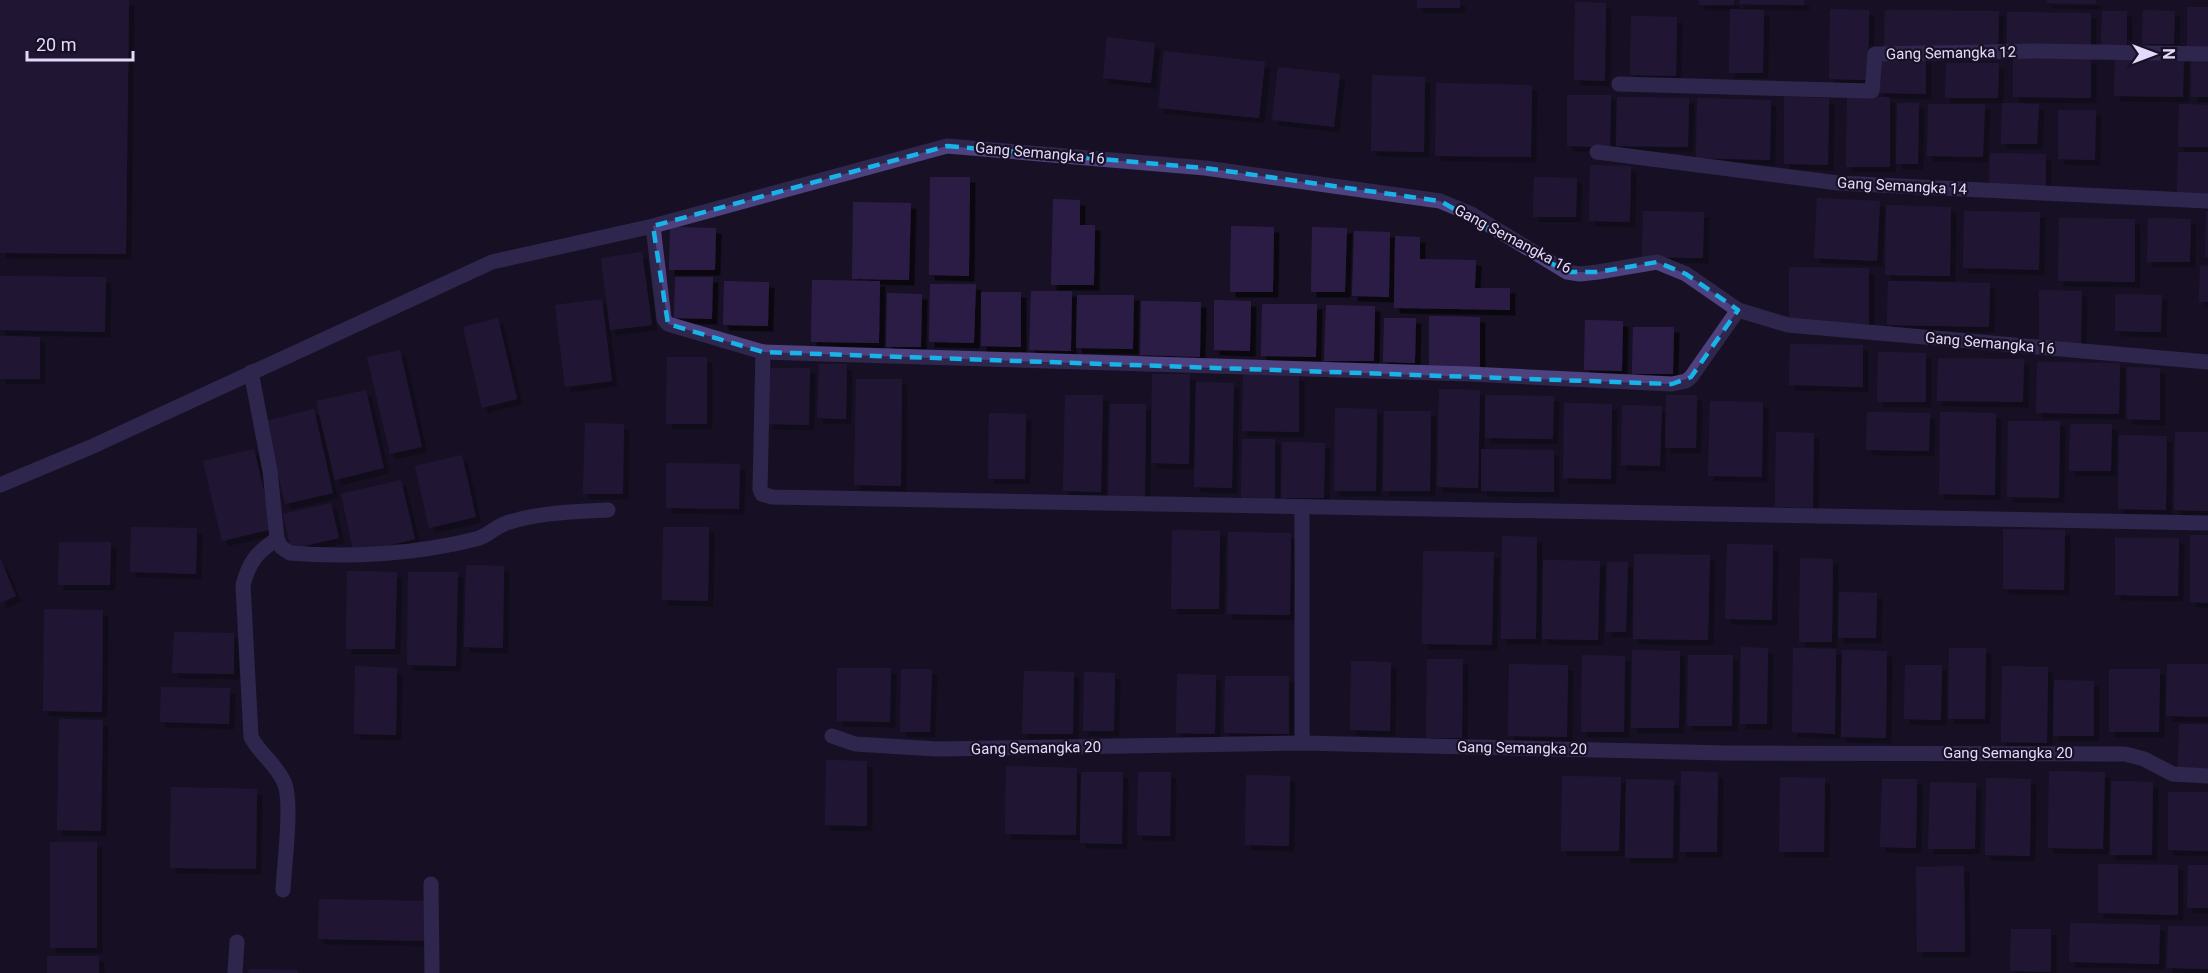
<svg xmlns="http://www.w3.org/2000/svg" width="2208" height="973" viewBox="0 0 2208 973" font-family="Roboto,sans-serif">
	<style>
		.building { fill: #2c1f44; filter: url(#shadow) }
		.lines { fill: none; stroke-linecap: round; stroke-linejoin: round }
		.street { stroke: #4d417f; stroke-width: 15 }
		.marked { fill: none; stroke: #18b3e8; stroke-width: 4.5; stroke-dasharray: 12 8; stroke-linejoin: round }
		.labels { text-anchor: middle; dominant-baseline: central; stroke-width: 4.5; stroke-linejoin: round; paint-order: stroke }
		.street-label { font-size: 15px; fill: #e2d9fb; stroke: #181125 }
	</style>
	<defs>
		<filter id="shadow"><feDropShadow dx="5.5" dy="5.5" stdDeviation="0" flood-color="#0009"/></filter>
	</defs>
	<rect width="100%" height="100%" fill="#181125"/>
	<!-- building -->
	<g class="building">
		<polygon points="0,0 129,0 126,254 0,253"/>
		<rect x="1417" y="0" width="43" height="8"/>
		<rect x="1699" y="0" width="35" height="5"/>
		<polygon points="1740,0 1804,0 1804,5 1739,4"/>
		<polygon points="2047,0 2096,0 2096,4 2047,3"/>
		<polygon points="1575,2 1606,3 1605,81 1574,80"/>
		<rect x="2187" y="7" width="21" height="43"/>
		<polygon points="1730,9 1764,10 1763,73 1729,73"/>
		<polygon points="1830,9 1869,10 1868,80 1829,79"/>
		<polygon points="1885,10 1999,11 1998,50 1884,48"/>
		<polygon points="2143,10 2175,11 2174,44 2142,44"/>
		<polygon points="2102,11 2127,11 2127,48 2101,47"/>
		<polygon points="2007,12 2091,13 2091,48 2007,47"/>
		<polygon points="1631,16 1677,17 1676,76 1630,75"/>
		<polygon points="1107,37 1155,43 1151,83 1103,78"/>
		<polygon points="1164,51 1265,62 1259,118 1158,108"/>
		<polygon points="2191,55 2208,56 2208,97 2191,97"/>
		<polygon points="2115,56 2184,57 2183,97 2114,96"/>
		<polygon points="1879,57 1926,58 1926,94 1878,93"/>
		<polygon points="2013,57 2091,58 2091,98 2013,97"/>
		<polygon points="1946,63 1999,63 1998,98 1945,98"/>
		<polygon points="1278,67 1340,74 1334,127 1272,120"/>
		<polygon points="1372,75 1425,77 1424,152 1371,151"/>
		<polygon points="1436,83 1532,85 1531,157 1435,156"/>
		<polygon points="1567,95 1611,95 1610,147 1567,146"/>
		<polygon points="1617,97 1689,98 1688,147 1616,146"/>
		<polygon points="1784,97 1829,98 1828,165 1784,164"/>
		<polygon points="1847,97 1890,97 1890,167 1846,167"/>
		<polygon points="1697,98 1771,100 1770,160 1696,158"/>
		<polygon points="1897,103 1919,103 1918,164 1896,164"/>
		<polygon points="2002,103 2039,104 2037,144 2001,144"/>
		<polygon points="1928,104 1985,104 1983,157 1927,156"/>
		<polygon points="2179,104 2208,105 2208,147 2178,147"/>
		<polygon points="2058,110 2096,110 2095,160 2058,159"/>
		<polygon points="2178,152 2208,152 2208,195 2177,194"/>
		<polygon points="1990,153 2046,154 2046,188 1989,188"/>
		<polygon points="1590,165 1631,166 1630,222 1589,221"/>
		<polygon points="930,177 970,177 969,276 929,275"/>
		<polygon points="1534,177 1577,178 1576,217 1533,217"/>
		<polygon points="1817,198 1880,201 1877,261 1814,258"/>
		<polygon points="1053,199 1080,200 1080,225 1095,225 1094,285 1051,285"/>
		<polygon points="853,202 911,203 909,280 852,279"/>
		<polygon points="1886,205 1951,207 1950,276 1885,275"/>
		<polygon points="1643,211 1704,212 1703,258 1642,257"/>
		<polygon points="1964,211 2040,212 2039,270 1963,268"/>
		<polygon points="2206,211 2208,211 2208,257 2205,257"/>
		<polygon points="2059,218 2135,219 2135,282 2058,281"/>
		<polygon points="2148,218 2191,219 2190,262 2147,262"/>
		<polygon points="1231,226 1274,227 1273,292 1230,292"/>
		<polygon points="670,227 716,228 715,270 669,270"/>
		<polygon points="1312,227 1347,228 1345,292 1311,292"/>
		<polygon points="1354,231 1390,232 1389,297 1352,296"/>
		<polygon points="1395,236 1420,237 1420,259 1476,260 1475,288 1510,288 1510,310 1394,308"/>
		<polygon points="642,252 652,325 610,330 601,258"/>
		<polygon points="2200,265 2208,266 2208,302 2199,302"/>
		<polygon points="1789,267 1869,268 1869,324 1789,322"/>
		<polygon points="0,276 106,277 105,332 0,330"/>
		<polygon points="675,277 713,277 712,319 674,318"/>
		<polygon points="812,280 880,281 879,343 811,342"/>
		<polygon points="724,281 769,282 768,326 723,325"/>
		<polygon points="1888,281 1990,283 1989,327 1887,325"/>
		<polygon points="930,284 976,284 974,343 929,342"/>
		<polygon points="2039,290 2082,291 2081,345 2039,345"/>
		<polygon points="1031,291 1072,291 1071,351 1029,350"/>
		<polygon points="981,292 1021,292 1021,347 981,346"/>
		<polygon points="887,293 922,294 921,347 886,347"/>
		<polygon points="2115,294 2162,295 2161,332 2115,331"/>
		<polygon points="1077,295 1134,295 1133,349 1076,348"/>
		<polygon points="602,299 612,381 565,387 555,305"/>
		<polygon points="1214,300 1251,301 1250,351 1214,350"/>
		<polygon points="1141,301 1201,302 1200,357 1140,355"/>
		<polygon points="1262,304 1317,304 1316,357 1261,356"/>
		<polygon points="1326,305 1375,306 1374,361 1324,361"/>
		<polygon points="1429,316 1480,317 1480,368 1429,368"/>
		<polygon points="498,318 517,399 482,408 463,327"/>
		<polygon points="1384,318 1416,318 1415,363 1383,362"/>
		<polygon points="1585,320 1623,321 1622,371 1584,370"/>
		<polygon points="1633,327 1674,327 1673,374 1632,374"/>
		<polygon points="0,336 40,337 40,379 0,379"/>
		<polygon points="1790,344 1863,345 1863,387 1789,385"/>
		<polygon points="400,350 422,447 390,454 367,357"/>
		<polygon points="1878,352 1926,353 1926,402 1877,402"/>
		<polygon points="667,357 707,357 707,424 666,424"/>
		<polygon points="1938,358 2024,359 2023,402 1937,401"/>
		<polygon points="2037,362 2120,363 2119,414 2036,413"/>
		<polygon points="819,364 847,364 846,419 817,418"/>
		<polygon points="2127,367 2160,368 2160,420 2127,419"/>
		<polygon points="768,368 810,368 809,425 768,424"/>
		<polygon points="1152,374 1190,374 1189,464 1151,463"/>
		<polygon points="1243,374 1299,375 1299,432 1242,431"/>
		<polygon points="856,379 902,379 901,486 854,485"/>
		<polygon points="1196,382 1234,383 1232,488 1194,487"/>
		<polygon points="1439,389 1480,390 1478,488 1437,487"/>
		<polygon points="366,390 384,468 335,480 316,401"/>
		<polygon points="1065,395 1103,395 1101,492 1063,491"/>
		<polygon points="1485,395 1554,396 1553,439 1485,438"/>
		<polygon points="1666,395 1697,395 1696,448 1665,448"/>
		<polygon points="1710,401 1763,402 1762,477 1708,476"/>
		<polygon points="1564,403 1612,404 1611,479 1563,478"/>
		<polygon points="1110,404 1146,404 1145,497 1108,496"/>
		<polygon points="1622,405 1662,406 1660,466 1621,465"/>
		<polygon points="1335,408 1377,409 1376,491 1334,491"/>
		<polygon points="314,409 333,493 285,504 266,421"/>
		<polygon points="1384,411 1431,411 1430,491 1383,491"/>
		<polygon points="1867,412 1930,413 1929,451 1866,450"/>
		<polygon points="1940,412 1996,413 1995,495 1939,494"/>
		<polygon points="989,413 1026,414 1025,479 988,479"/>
		<polygon points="2008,421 2060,421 2059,498 2007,497"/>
		<polygon points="585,423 624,424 623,494 583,494"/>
		<polygon points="2070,424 2112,424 2111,471 2069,471"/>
		<polygon points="1776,432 1814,433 1813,508 1775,507"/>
		<polygon points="2175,432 2208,432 2208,511 2174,510"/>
		<polygon points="2119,435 2167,436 2166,510 2118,509"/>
		<polygon points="1242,439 1275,439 1275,504 1241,504"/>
		<polygon points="1282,442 1325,443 1324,498 1281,498"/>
		<polygon points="254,449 273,529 222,541 203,461"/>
		<polygon points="1481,449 1554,450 1554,492 1481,491"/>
		<polygon points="462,455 476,517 429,528 415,466"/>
		<polygon points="666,463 740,464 739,509 666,508"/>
		<polygon points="401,480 415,539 354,554 341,494"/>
		<polygon points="331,503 339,538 291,549 283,514"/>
		<polygon points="131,527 197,528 196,574 130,572"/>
		<polygon points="663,527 709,527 708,601 662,600"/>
		<polygon points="2003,529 2065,530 2064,590 2003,589"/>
		<polygon points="1172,530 1220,531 1219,609 1171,609"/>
		<polygon points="1228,532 1291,533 1290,615 1227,614"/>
		<polygon points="2190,535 2208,535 2208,603 2190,602"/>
		<polygon points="1502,536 1537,537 1536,639 1501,639"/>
		<polygon points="2115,538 2179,538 2178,596 2115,595"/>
		<polygon points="59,542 111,542 110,585 58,585"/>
		<polygon points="1727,544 1773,545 1772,620 1725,619"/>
		<polygon points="1423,551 1494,552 1492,645 1422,644"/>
		<polygon points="1634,554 1710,555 1708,640 1633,639"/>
		<polygon points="0,558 16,596 0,603"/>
		<polygon points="1800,558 1833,559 1832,642 1799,642"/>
		<polygon points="1543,560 1600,561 1598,640 1542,639"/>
		<polygon points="1607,562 1628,562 1626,632 1606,632"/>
		<polygon points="466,565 504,566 503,648 464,647"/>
		<polygon points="347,571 397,572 395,649 346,649"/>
		<polygon points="408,572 458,572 456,666 407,665"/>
		<polygon points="1839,592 1877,593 1876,638 1838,638"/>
		<polygon points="44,609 103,610 102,712 43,711"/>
		<polygon points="174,632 234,633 234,674 172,673"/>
		<polygon points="1741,647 1768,648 1767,724 1740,724"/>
		<polygon points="1793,648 1836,649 1835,734 1792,732"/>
		<polygon points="1949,648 1986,648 1985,719 1948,719"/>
		<polygon points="1632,650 1680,651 1679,728 1631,728"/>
		<polygon points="1842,650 1887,651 1886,738 1841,737"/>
		<polygon points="1582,655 1625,656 1624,732 1581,732"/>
		<polygon points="1688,655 1733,655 1732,726 1687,726"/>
		<polygon points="1427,659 1463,659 1462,738 1426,738"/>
		<polygon points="1351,661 1391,662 1390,731 1350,730"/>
		<polygon points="1509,664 1568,665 1567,737 1508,736"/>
		<polygon points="2167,664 2208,664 2208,717 2166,716"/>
		<polygon points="1905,665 1942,665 1941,720 1904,719"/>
		<polygon points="355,666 397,668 396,735 354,734"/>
		<polygon points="2002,666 2048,667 2047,743 2001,742"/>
		<polygon points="837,668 891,668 890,722 837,721"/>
		<polygon points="901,669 932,669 930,732 900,732"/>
		<polygon points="2109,669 2160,669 2159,732 2109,732"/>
		<polygon points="1024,671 1074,672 1073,734 1022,734"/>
		<polygon points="1084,672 1115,673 1114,731 1083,731"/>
		<polygon points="1177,674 1216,675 1215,734 1176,733"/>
		<polygon points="1225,676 1289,676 1289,734 1224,733"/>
		<polygon points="2054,680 2094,681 2094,736 2053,736"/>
		<polygon points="161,687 230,688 229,724 160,722"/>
		<polygon points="59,719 103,720 101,831 57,830"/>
		<polygon points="2179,724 2208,724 2208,772 2178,772"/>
		<polygon points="826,760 867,761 867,826 825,825"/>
		<polygon points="1006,766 1077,768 1076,835 1005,834"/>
		<polygon points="1681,771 1718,772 1717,852 1680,852"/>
		<polygon points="2049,771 2105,772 2103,849 2048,848"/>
		<polygon points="1081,772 1123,772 1122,844 1080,843"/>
		<polygon points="1138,772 1171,772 1170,836 1137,835"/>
		<polygon points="1246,775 1290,776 1289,846 1245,845"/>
		<polygon points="1562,776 1621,777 1619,851 1561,851"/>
		<polygon points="1780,777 1825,778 1824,852 1779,852"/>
		<polygon points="1986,778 2031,779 2030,856 1985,855"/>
		<polygon points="1626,779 1674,780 1673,858 1625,858"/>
		<polygon points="1882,779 1917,779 1916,848 1880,847"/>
		<polygon points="2111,781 2153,782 2152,855 2110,855"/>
		<polygon points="1930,782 1976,783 1975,849 1928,849"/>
		<polygon points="171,787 257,789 256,869 170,868"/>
		<polygon points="2168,792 2208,792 2208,851 2168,850"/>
		<rect x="50" y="842" width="47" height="106"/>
		<polygon points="2098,864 2178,865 2178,915 2098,913"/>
		<polygon points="2188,865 2208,865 2208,908 2187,908"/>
		<polygon points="1964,866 1965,952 1917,952 1916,867"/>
		<polygon points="319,899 425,901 425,941 318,939"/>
		<polygon points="2070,923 2160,925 2159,964 2069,962"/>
		<polygon points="2168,926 2208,926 2208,969 2167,968"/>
		<polygon points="2011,929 2051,929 2051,972 2010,971"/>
		<rect x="47" y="956" width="52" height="17"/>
		<polygon points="249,969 298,970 298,973 248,973"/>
	</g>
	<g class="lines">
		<!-- street -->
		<g class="street">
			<polyline points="1619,84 1872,91 1875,54 2037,51 2208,54"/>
			<polyline points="1597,152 1838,183 2208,201"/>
			<polyline points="653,226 664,319 668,324 763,352 760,489 762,494 772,497 2208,523"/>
			<polyline points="763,352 1470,374 1672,384 1686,381 1691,377 1738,310"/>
			<path d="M 251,372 L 270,471 L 277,539 L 281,547 L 290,553 C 350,558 417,554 476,539 C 486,537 494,528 504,524 C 537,512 573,512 608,510"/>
			<polyline points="0,485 91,447 492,262 653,226 947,146 1205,168 1440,201 1471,214 1567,272 1580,274 1598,272 1657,262 1686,274 1738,310 1788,325 2208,362"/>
			<polyline points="1302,507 1302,743"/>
			<path d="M 277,539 C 257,552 249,562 243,585 L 251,737 C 260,754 276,764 284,782 C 293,801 284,866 283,890"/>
			<polyline points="832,736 855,744 937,749 1302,743 1725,753 2125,754 2144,759 2173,774 2208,776"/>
			<polyline points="431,884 432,973"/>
			<polyline points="235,973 237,942"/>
		</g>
	</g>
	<!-- marked area -->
	<path d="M0 0H2208V973H0ZM 947,146 L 1205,168 L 1440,201 L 1567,272 L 1598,272 L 1657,262 L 1686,274 L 1738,310 L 1691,377 L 1672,384 L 763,352 L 668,324 L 653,226 Z" fill="#181125" fill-opacity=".55" fill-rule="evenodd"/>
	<path class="marked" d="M 947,146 L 1205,168 L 1440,201 L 1567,272 L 1598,272 L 1657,262 L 1686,274 L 1738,310 L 1691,377 L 1672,384 L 763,352 L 668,324 L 653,226 Z"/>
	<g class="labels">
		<!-- street labels -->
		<g class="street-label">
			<text transform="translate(1951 53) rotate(-1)">Gang Semangka 12</text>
			<text transform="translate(1040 153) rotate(5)">Gang Semangka 16</text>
			<text transform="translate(1902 186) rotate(3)">Gang Semangka 14</text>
			<text transform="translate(1513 239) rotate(28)">Gang Semangka 16</text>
			<text transform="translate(1990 343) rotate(5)">Gang Semangka 16</text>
			<text transform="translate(1036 748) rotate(-1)">Gang Semangka 20</text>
			<text transform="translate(1522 748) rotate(1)">Gang Semangka 20</text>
			<text x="2008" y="753">Gang Semangka 20</text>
		</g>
	</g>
	<!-- north arrow -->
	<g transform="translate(2154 54) rotate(90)" stroke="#181125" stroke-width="4.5" paint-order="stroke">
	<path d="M0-4.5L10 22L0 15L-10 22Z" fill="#e2d9fb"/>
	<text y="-9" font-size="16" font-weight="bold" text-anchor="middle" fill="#e2d9fb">N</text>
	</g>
	<!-- scale -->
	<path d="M27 51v9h106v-9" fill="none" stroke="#e2d9fb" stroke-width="3"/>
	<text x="36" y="51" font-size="18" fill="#e2d9fb" stroke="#181125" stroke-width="4.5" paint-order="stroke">20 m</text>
</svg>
